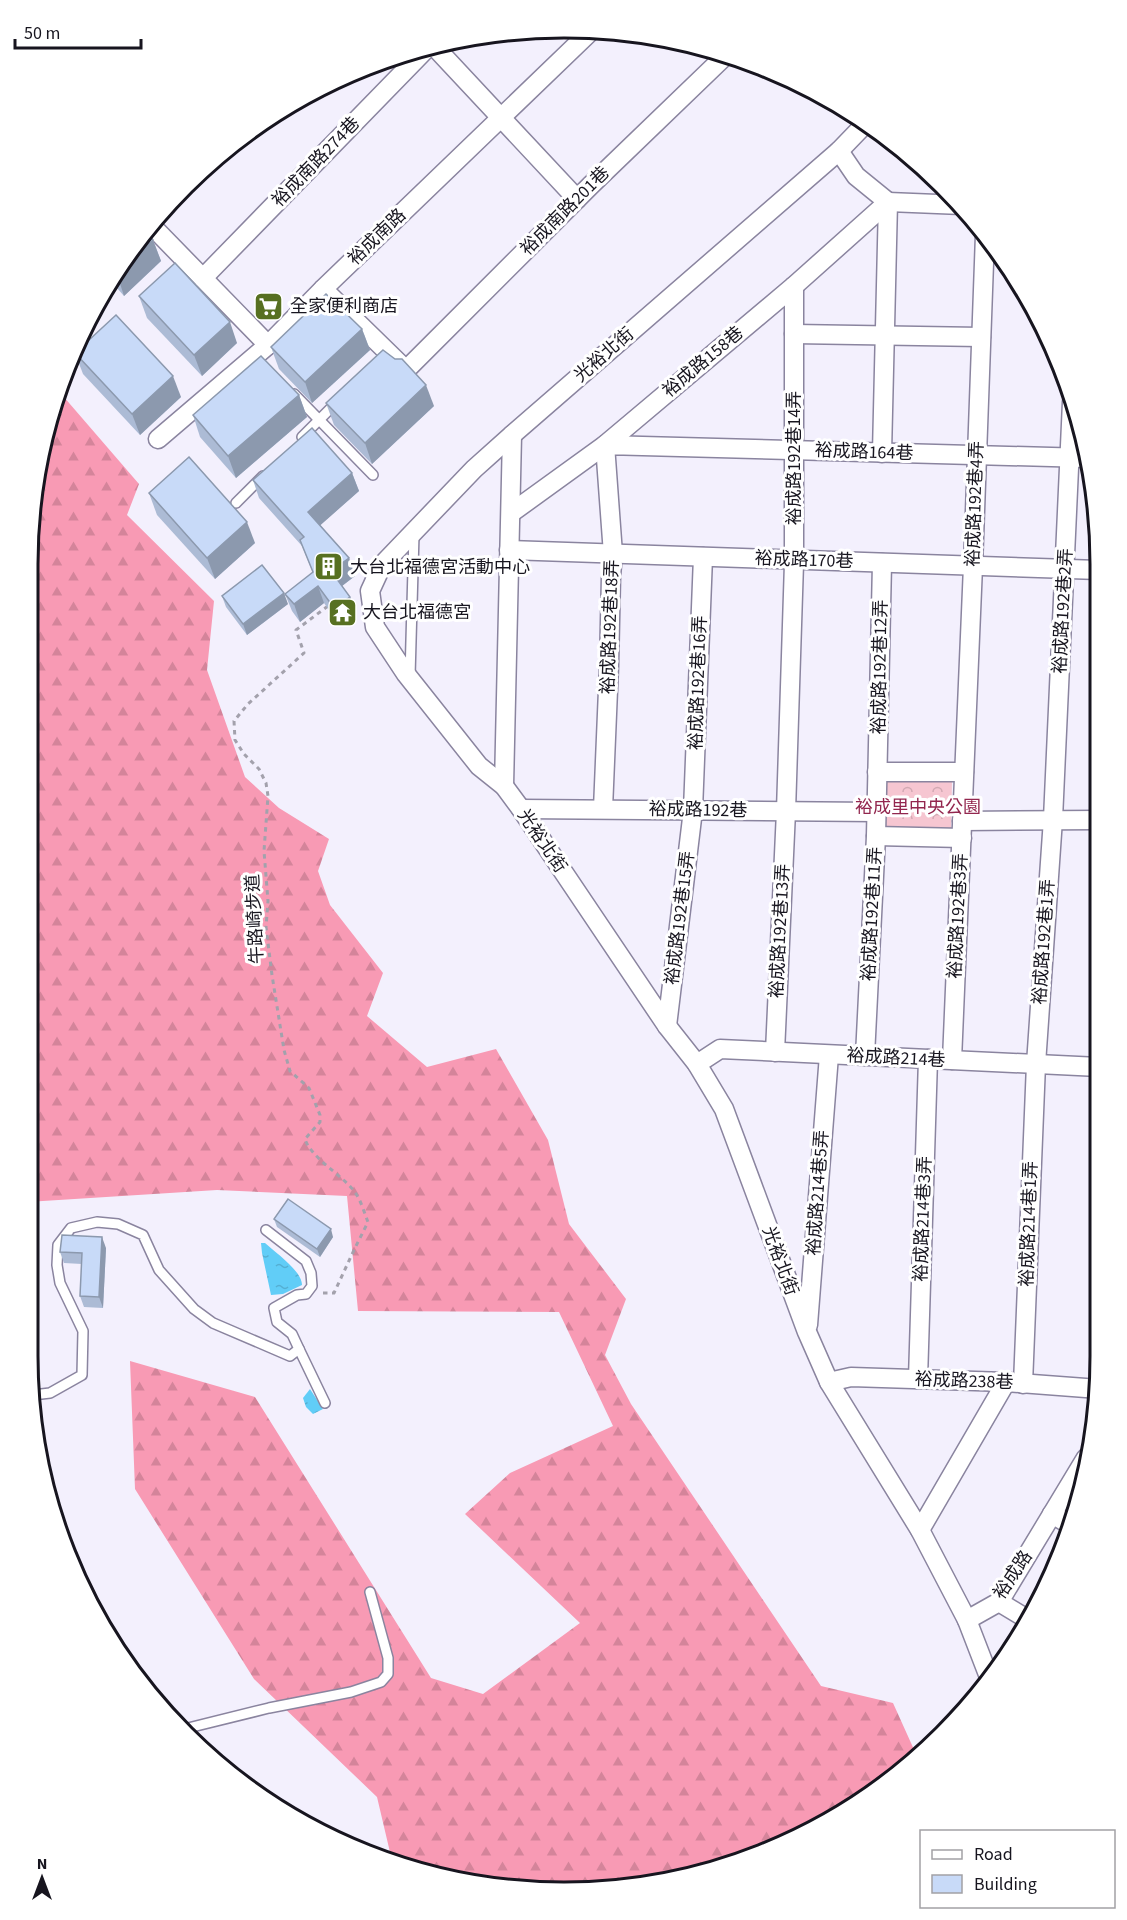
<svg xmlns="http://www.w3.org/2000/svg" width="1127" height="1920" viewBox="0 0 1127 1920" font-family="'Source Sans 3','Noto Sans TC',sans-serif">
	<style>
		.forest { fill: url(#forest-firs) }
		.park { fill: url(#park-crowns) }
		.water { fill: url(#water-ripples) }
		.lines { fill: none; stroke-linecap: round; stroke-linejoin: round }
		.service-casing { stroke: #8a849f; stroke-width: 12 }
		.minor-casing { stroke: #8a849f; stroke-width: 21 }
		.path { stroke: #a3a1ac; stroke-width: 3; stroke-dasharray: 4.5 4.5; stroke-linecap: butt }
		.service { stroke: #fff; stroke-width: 9 }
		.minor { stroke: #fff; stroke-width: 18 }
		.wall { fill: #acbbd5 }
		.shaded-wall { fill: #8c99ae }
		.building { fill: #c8daf8; stroke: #8c99ae; stroke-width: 1.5 }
		.labels { text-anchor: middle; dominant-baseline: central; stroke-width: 6; stroke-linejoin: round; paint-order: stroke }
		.street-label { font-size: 18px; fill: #17151f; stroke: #fff }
		.poi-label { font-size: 18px; fill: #17151f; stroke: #fff; text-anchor: start }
		.park-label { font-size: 18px; fill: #92264e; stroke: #fff }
		.rim { fill: none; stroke: #17151f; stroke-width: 3 }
	</style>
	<defs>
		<pattern id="forest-firs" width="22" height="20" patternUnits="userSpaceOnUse" patternTransform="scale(1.5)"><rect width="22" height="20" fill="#f89ab4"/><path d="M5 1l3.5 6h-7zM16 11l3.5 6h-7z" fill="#d4849a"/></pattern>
		<pattern id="park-crowns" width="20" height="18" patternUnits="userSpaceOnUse" patternTransform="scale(1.5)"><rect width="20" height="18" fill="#f6c6d1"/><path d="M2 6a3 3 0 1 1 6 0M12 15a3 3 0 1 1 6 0" fill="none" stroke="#d2a9b3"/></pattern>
		<pattern id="water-ripples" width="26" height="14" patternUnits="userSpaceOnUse" patternTransform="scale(1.5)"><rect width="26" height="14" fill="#61cdf7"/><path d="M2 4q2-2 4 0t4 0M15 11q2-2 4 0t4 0" fill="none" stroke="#54afd3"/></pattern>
	</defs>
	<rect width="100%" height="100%" fill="#f3f0fd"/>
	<!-- forest -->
	<polygon class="forest" points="57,389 139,484 127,515 214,601 207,670 245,777 279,808 329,839 318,871 330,905 383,973 367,1016 427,1067 496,1049 548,1140 569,1224 626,1299 605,1355 631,1404 821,1686 893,1703 916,1754 890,1782 736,1865 563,1893 393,1865 377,1797 254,1679 135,1489 130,1361 255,1397 431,1678 483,1694 580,1623 465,1514 510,1473 613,1426 559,1312 358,1311 347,1196 217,1190 27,1202 28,528"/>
	<!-- park -->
	<polygon class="park" points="952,781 951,834 884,832 887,782"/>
	<!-- water -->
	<g class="water">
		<path d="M 261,1243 L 265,1243 C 276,1253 302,1271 302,1285 L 283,1294 L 271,1295 L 262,1253 Z"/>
		<polygon points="310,1389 323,1409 313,1414 306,1407 303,1398"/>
	</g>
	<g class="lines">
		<defs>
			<g id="service">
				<polyline points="294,394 373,475"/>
				<polyline points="302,437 337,402"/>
				<polyline points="236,503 263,476"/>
				<polyline points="410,676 414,534"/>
				<polyline points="299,1349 325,1403"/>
				<polyline points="33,1395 50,1393 82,1375 83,1331 60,1283 57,1265 58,1245 71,1228 97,1222 118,1224 143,1235 159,1270 194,1309 213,1323 290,1356 299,1349 292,1334 277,1322 274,1308 297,1295 306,1294 312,1286 311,1273 306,1261 266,1230"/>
				<polyline points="184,1729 269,1708 351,1692 381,1682 388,1674 388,1658 370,1592"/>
			</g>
			<g id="minor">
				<polyline points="433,45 577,199"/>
				<polyline points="867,122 839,151 512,435 474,469 382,565 370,591 375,627 406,674 479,766 504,786 521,809 667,1026 697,1064 724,1109 807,1332 829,1382 920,1530 967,1620 989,1677"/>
				<polyline points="839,151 856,176 888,202 882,453"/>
				<polyline points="151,225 268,345"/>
				<polyline points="203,278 429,46"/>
				<polyline points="323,289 406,370 591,185 726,55"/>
				<polyline points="794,334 981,337"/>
				<polyline points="158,439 268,345 323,289 592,30"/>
				<polyline points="511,513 605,445 794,286 888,202 962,205"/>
				<polyline points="509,550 1099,570"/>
				<polyline points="877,772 964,772"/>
				<polyline points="504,786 512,435"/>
				<polyline points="521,809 876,812"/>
				<polyline points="603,809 609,666 611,576 613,554 605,445 1087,458"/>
				<polyline points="962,821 1099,820"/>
				<polyline points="876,836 962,838"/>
				<polyline points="667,1026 693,810 703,557"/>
				<polyline points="775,1052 786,811 794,563 794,286"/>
				<polyline points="865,1056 876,836 882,563"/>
				<polyline points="952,1060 973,566 985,235"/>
				<polyline points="697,1064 720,1049 1099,1067"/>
				<polyline points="808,1325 829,1055"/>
				<polyline points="918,1379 928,1059"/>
				<polyline points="829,1382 851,1377 1006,1382 1099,1389"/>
				<polyline points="1023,1384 1036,1064 1053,819 1072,402"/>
				<polyline points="1052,1514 1072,1526"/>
				<polyline points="920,1530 1006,1382"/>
				<polyline points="999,1602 1027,1619"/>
				<polyline points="967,1620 999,1602 1086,1458"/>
			</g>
		</defs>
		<!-- service casing -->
		<use href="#service" class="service-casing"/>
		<!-- minor casing -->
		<use href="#minor" class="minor-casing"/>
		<!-- path -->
		<path class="path" d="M 323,1293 L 334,1293 L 354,1250 L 368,1222 C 364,1212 361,1200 354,1191 C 341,1174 311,1158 305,1139 L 320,1122 L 320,1115 L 309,1088 L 290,1071 L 284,1050 L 272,975 L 266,927 L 268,901 L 264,851 L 268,796 L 266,783 L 259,769 L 244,754 L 235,740 L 234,721 L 248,704 L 304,653 L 296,630 L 328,606"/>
		<!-- service -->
		<use href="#service" class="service"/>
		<!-- minor -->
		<use href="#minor" class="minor"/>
	</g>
	<!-- wall -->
	<g class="wall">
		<polygon points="153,240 161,261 124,296 110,280 118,265"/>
		<polygon points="139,296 237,343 202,376 147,318"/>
		<polygon points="362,329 370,350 312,403 279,369 271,347"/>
		<polygon points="75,353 181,397 140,435 83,374"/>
		<polygon points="299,395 307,417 236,478 200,437 193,415"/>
		<polygon points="326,403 434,406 372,464 334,425"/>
		<polygon points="352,473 359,491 320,525 349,558 355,576 342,586 350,597 356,615 340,626 324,603 300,622 292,611 285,594 313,573 302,546 259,498 253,480"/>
		<polygon points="149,493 255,543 215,579 157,515"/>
		<polygon points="222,596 288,604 247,635 226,607"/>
		<polygon points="274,1219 333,1237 320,1257 277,1227"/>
		<polygon points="106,1248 103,1308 84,1307 80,1296 82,1264 64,1263 60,1252"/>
	</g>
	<!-- shaded-wall -->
	<g class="shaded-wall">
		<polygon points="153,240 161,261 124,296 117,274"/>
		<polygon points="98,304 102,314 86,329"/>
		<polygon points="230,322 237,343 202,376 194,355"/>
		<polygon points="362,329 370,350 312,403 305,382"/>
		<polygon points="173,376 181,397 140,435 132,414"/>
		<polygon points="426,385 434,406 372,464 365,443"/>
		<polygon points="299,395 307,417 236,478 228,456"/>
		<polygon points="352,473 359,491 315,530 308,512"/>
		<polygon points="247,522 255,543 215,579 207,558"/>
		<polygon points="349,558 355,576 338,589 331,571"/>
		<polygon points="318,586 324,603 300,622 294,604"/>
		<polygon points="284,593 288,604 247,635 243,624"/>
		<polygon points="350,597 356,615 340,626 334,608"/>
		<polygon points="331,1229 333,1237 320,1257 317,1249"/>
		<polygon points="102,1237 106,1248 103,1308 99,1297"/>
	</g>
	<!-- building -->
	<g class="building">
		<polygon points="145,231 153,240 117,274 114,272 118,265"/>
		<polygon points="175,263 230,322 194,355 139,296"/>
		<polygon points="326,294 362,329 305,382 271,347"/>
		<polygon points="116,315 173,376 132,414 75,353"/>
		<polygon points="383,350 395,359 402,359 426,385 365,443 326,403"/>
		<polygon points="261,356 299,395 228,456 193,415"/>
		<polygon points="312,428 352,473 308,512 349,558 331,571 350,597 334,608 318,586 294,604 285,594 313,572 300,540 304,537 253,480"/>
		<polygon points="189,457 247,522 207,558 149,493"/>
		<polygon points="262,565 284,593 243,624 222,596"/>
		<polygon points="288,1199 331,1229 317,1249 274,1219"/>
		<polygon points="62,1235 102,1237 99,1297 80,1296 82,1253 60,1252"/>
	</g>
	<!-- icons -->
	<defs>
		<symbol id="supermarket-square" viewBox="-11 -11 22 22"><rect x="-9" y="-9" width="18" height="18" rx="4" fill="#577021" stroke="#fff"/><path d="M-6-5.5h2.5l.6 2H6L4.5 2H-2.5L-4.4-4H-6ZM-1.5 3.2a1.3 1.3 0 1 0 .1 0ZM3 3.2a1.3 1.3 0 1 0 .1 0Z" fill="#fff"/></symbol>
		<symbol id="building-square" viewBox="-11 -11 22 22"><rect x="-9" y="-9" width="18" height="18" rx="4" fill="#577021" stroke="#fff"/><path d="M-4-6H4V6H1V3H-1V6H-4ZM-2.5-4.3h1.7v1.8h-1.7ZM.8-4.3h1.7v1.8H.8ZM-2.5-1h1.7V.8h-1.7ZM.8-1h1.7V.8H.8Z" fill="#fff"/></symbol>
		<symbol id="temple-square" viewBox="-11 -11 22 22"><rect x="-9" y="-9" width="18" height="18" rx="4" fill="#577021" stroke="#fff"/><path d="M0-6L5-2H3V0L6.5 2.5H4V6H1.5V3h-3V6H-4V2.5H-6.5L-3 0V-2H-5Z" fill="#fff"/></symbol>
	</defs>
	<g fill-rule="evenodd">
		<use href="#supermarket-square" x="252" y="290" width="33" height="33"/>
		<use href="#building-square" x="312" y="550" width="33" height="33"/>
		<use href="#temple-square" x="326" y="596" width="33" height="33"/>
	</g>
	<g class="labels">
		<!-- street labels -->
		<g class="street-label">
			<text transform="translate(316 162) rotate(-46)">裕成南路274巷</text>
			<text transform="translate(565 211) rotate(-45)">裕成南路201巷</text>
			<text transform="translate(377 237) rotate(-44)">裕成南路</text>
			<text transform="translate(604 355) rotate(-41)">光裕北街</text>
			<text transform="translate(703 362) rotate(-40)">裕成路158巷</text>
			<text transform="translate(864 452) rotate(2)">裕成路164巷</text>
			<text transform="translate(794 458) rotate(-90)">裕成路192巷14弄</text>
			<text transform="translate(975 504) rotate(-88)">裕成路192巷4弄</text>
			<text transform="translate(804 560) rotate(2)">裕成路170巷</text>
			<text transform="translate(1063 611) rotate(-87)">裕成路192巷2弄</text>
			<text transform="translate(610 627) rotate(-88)">裕成路192巷18弄</text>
			<text transform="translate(880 667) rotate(-89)">裕成路192巷12弄</text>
			<text transform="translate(698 683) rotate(-88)">裕成路192巷16弄</text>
			<text transform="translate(698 810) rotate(1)">裕成路192巷</text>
			<text transform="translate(542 841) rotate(56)">光裕北街</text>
			<text transform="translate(872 914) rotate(-87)">裕成路192巷11弄</text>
			<text transform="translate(958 916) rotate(-87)">裕成路192巷3弄</text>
			<text transform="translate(680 918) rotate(-83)">裕成路192巷15弄</text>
			<text transform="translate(255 919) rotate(-93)">牛路崎步道</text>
			<text transform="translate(780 931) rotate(-87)">裕成路192巷13弄</text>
			<text transform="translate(1044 942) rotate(-86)">裕成路192巷1弄</text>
			<text transform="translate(896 1058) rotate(3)">裕成路214巷</text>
			<text transform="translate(818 1193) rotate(-86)">裕成路214巷5弄</text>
			<text transform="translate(923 1219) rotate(-88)">裕成路214巷3弄</text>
			<text transform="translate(1029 1224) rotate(-88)">裕成路214巷1弄</text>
			<text transform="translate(780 1261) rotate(70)">光裕北街</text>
			<text transform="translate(964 1381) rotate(2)">裕成路238巷</text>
			<text transform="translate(1013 1575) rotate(-56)">裕成路</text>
		</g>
		<!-- poi labels -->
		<g class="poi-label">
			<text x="290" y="306">全家便利商店</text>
			<text x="350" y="567">大台北福德宮活動中心</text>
			<text x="363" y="612">大台北福德宮</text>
		</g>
		<!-- park labels -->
		<g class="park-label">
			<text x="918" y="807">裕成里中央公園</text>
		</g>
	</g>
	<!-- crop -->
	<path d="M0 0H1127V1920H0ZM564 38H564A526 526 0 0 1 1090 564V1356A526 526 0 0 1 564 1882H564A526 526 0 0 1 38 1356V564A526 526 0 0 1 564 38Z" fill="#fff" fill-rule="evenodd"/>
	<path class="rim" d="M564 38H564A526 526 0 0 1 1090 564V1356A526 526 0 0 1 564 1882H564A526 526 0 0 1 38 1356V564A526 526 0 0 1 564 38Z"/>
	<!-- legend -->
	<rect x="920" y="1830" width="195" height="78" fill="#ffffff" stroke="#a2a1a5" stroke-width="1.5"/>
	<rect x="932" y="1850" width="30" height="9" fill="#ffffff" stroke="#a2a1a5" stroke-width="1.5"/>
	<text x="974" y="1860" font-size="18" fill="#17151f">Road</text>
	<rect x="932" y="1875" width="30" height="18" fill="#c8daf8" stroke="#a2a1a5" stroke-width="1.5"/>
	<text x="974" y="1890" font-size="18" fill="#17151f">Building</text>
	<!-- north arrow -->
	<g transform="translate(42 1878)" stroke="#ffffff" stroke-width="4.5" paint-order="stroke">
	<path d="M0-4.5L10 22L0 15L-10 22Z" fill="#17151f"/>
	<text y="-9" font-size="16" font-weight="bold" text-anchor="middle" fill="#17151f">N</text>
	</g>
	<!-- scale -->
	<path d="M15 39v9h126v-9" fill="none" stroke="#17151f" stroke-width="3"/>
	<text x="24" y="39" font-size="18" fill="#17151f" stroke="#ffffff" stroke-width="4.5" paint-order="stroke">50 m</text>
</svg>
